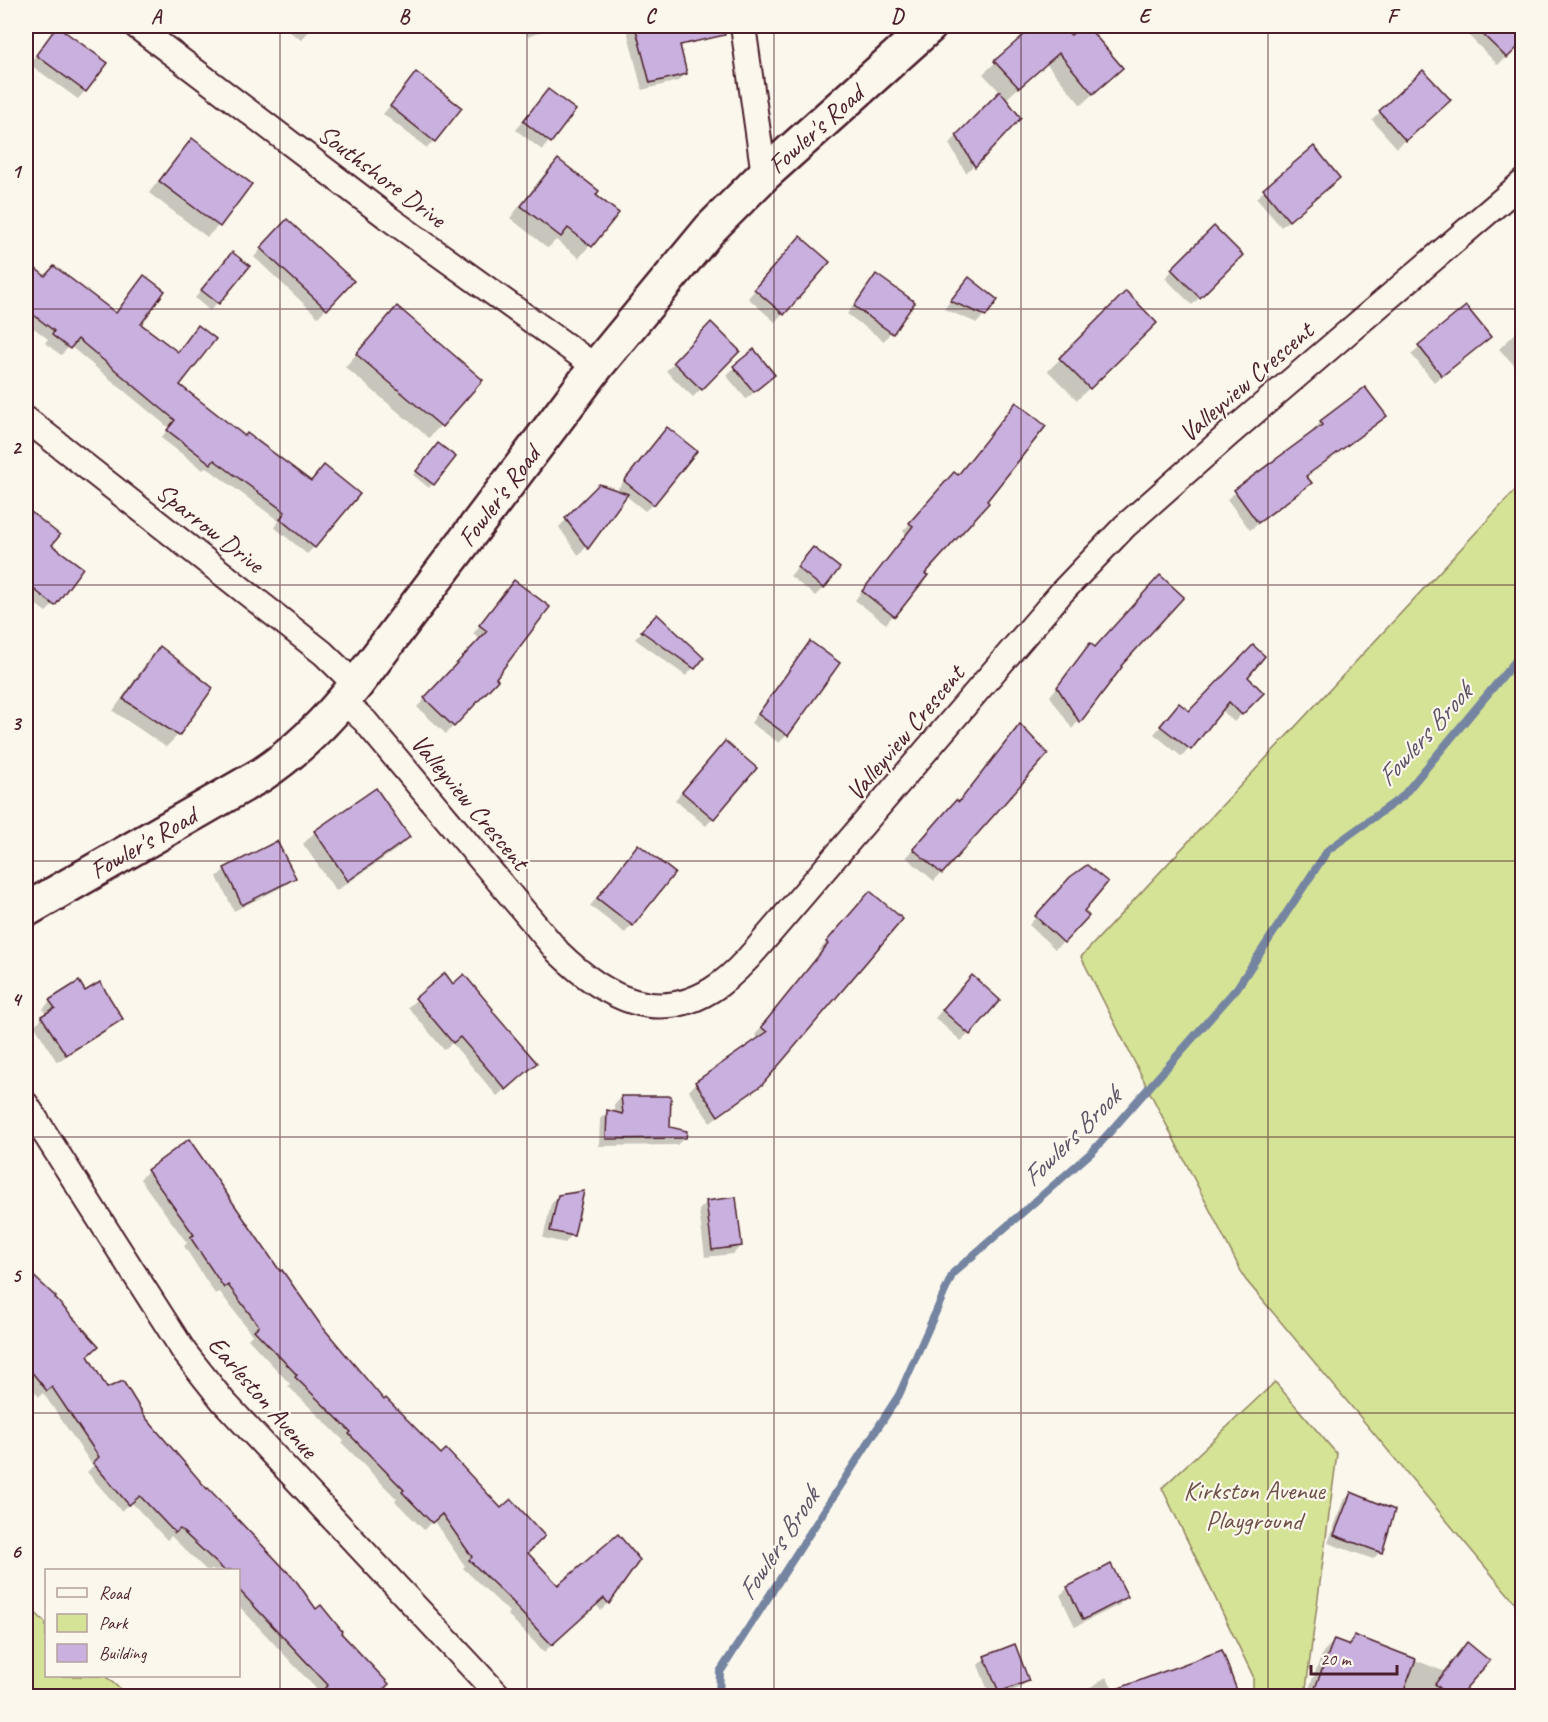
<svg xmlns="http://www.w3.org/2000/svg" width="1548" height="1722" viewBox="0 0 1548 1722" font-family="Caveat,sans-serif">
	<style>
		.green { fill: #d5e396; stroke: #908160; stroke-width: 1.5 }
		.shadow { fill: #0003 }
		.lines { fill: none; stroke-linecap: round; stroke-linejoin: round }
		.stream { stroke: #7485a1; stroke-width: 8 }
		.building { fill: #cab0de; stroke: #4a1f2b; stroke-width: 1.5 }
		.street-casing { stroke: #4a1f2b; stroke-width: 28 }
		.secondary-casing { stroke: #4a1f2b; stroke-width: 38 }
		.street { stroke: #fbf7ec; stroke-width: 24 }
		.secondary { stroke: #fbf7ec; stroke-width: 33 }
		.grid { fill: none; stroke: #4a1f2b; stroke-width: 1.5; stroke-opacity: 0.55 }
		.labels { text-anchor: middle; dominant-baseline: central; stroke-width: 4.5; stroke-linejoin: round; paint-order: stroke }
		.street-label { font-size: 26px; fill: #4a1f2b; stroke: #fbf7ec }
		.park-label { font-size: 26px; fill: #6d5046; stroke: #fbf7ec }
		.water-label { font-size: 27px; font-style: italic; fill: #5f5266; stroke: #fbf7ec }
		.neatline { fill: none; stroke: #4a1f2b; stroke-width: 2 }
		.grid-label { font-size: 20px; text-anchor: middle; font-weight: bold; fill: #4a1f2b }
	</style>
	<rect width="100%" height="100%" fill="#fbf7ec"/>
	<filter id="ink" filterUnits="userSpaceOnUse"><feTurbulence type="fractalNoise" baseFrequency=".0167" numOctaves="2"/><feDisplacementMap in="SourceGraphic" scale="12" xChannelSelector="R" yChannelSelector="G"/><feConvolveMatrix kernelMatrix="1 2 1 2 8 2 1 2 1" color-interpolation-filters="sRGB"/></filter>
	<g filter="url(#ink)">
		<!-- green -->
		<g class="green">
			<polygon points="1522,483 1522,1611 1245,1279 1081,957"/>
			<polygon points="1275,1382 1337,1454 1305,1696 1253,1696 1253,1676 1162,1488"/>
			<polygon points="26,1604 46,1623 46,1676 105,1676 128,1696 26,1696"/>
		</g>
		<!-- shadow -->
		<g class="shadow">
			<polygon points="282,26 314,26 301,40"/>
			<polygon points="523,26 554,26 528,37"/>
			<polygon points="626,26 681,26 685,43 680,49 686,74 678,81 642,90"/>
			<polygon points="1022,26 1059,26 1111,77 1081,105 1046,63 1005,100 1019,118 966,173 949,144 1001,93 983,74 1024,36 1018,30"/>
			<polygon points="1476,26 1522,26 1522,40 1498,65 1468,35"/>
			<polygon points="57,28 85,91 78,99 29,64"/>
			<polygon points="1423,72 1441,107 1397,148 1372,120"/>
			<polygon points="416,74 434,141 427,148 383,114"/>
			<polygon points="548,91 574,111 542,150 516,130"/>
			<polygon points="192,140 218,226 207,237 149,193 180,152"/>
			<polygon points="1314,148 1331,185 1281,227 1256,198"/>
			<polygon points="558,161 594,195 617,213 579,258 556,240 548,248 510,218 546,172"/>
			<polygon points="280,228 352,281 318,317 254,257"/>
			<polygon points="1214,228 1241,255 1192,305 1165,278"/>
			<polygon points="792,246 828,263 775,322 748,298"/>
			<polygon points="225,262 248,267 210,311 195,298"/>
			<polygon points="26,263 45,278 115,315 137,285 139,325 177,353 191,335 178,385 245,438 314,547 307,554 274,527 279,521 206,467 203,470 161,438 169,428 70,346 61,355 45,343 48,339 26,322"/>
			<polygon points="876,276 913,302 884,341 847,314"/>
			<polygon points="962,287 984,315 977,323 944,309"/>
			<polygon points="1126,293 1155,323 1077,400 1048,371"/>
			<polygon points="397,308 481,380 429,438 345,367"/>
			<polygon points="1466,308 1489,337 1434,382 1411,354"/>
			<polygon points="711,325 738,351 693,397 666,371"/>
			<polygon points="1522,327 1522,367 1519,370 1499,349"/>
			<polygon points="754,351 765,383 746,399 726,375"/>
			<polygon points="1365,390 1385,416 1305,477 1310,483 1302,491 1250,530 1227,499 1314,432 1313,430 1320,423"/>
			<polygon points="659,437 653,504 645,511 625,495 579,556 559,527 599,485 616,491"/>
			<polygon points="434,448 454,457 429,488 413,475"/>
			<polygon points="947,482 923,574 925,576 886,624 855,600 906,534 903,531"/>
			<polygon points="26,508 38,516 36,518 50,545 53,605 46,612 26,597"/>
			<polygon points="813,549 823,588 815,596 790,576"/>
			<polygon points="514,582 493,678 496,680 446,734 417,707 481,640 473,634"/>
			<polygon points="649,624 702,658 686,676 635,639"/>
			<polygon points="810,643 787,735 779,743 751,723 802,651"/>
			<polygon points="1090,645 1120,667 1072,729 1050,696"/>
			<polygon points="160,648 211,688 178,735 166,747 113,711 148,660"/>
			<polygon points="1246,677 1262,693 1234,722 1221,709 1182,757 1154,734 1179,705 1189,713"/>
			<polygon points="717,750 713,818 706,826 675,800"/>
			<polygon points="1046,754 934,881 906,857 948,809"/>
			<polygon points="376,790 408,837 397,849 336,891 303,844 315,832"/>
			<polygon points="277,843 294,877 286,885 234,911 217,877 225,869"/>
			<polygon points="631,854 632,925 625,933 590,906"/>
			<polygon points="1063,887 1082,912 1063,942 1055,949 1029,925"/>
			<polygon points="862,900 761,1084 752,1093 710,1122 689,1091 696,1083 760,1039 755,1035 822,953 819,951"/>
			<polygon points="444,976 452,986 490,1011 527,1071 497,1096 452,1043 444,1050 408,1007"/>
			<polygon points="964,985 969,1034 961,1041 935,1018"/>
			<polygon points="85,994 121,1019 113,1026 57,1062 34,1025 47,1015 43,1009 50,1001"/>
			<polygon points="622,1097 668,1128 685,1137 677,1145 599,1146 600,1119 607,1112 615,1114 614,1105"/>
			<polygon points="148,1171 279,1273 318,1325 384,1402 558,1587 638,1560 608,1603 601,1611 596,1604 544,1652 507,1614 509,1612 463,1568 465,1566 433,1520 424,1530 395,1501 397,1499 342,1443 344,1441 288,1386 290,1384 248,1339 252,1335 220,1292 215,1294 184,1246 187,1243 140,1179"/>
			<polygon points="559,1196 572,1235 565,1243 543,1238 551,1204"/>
			<polygon points="707,1202 741,1246 733,1254 705,1257 699,1210"/>
			<polygon points="26,1271 54,1297 106,1390 145,1419 207,1491 396,1696 320,1696 332,1683 330,1681 319,1692 238,1605 238,1570 206,1570 171,1536 167,1540 131,1502 121,1511 87,1472 93,1466 43,1393 39,1397 26,1381"/>
			<polygon points="1351,1494 1380,1552 1373,1559 1328,1543 1343,1501"/>
			<polygon points="1068,1588 1126,1597 1119,1605 1075,1627 1060,1595"/>
			<polygon points="1354,1636 1443,1671 1467,1644 1488,1661 1457,1696 1306,1696 1323,1652 1334,1641 1346,1645"/>
			<polygon points="1221,1652 1237,1696 1077,1696 1106,1677 1115,1691"/>
			<polygon points="985,1658 1027,1680 1020,1688 997,1696 990,1696 978,1665"/>
		</g>
		<g class="lines">
			<!-- stream -->
			<polyline class="stream" points="719,1696 720,1672 899,1395 953,1273 1093,1151 1237,988 1328,850 1402,797 1522,653"/>
		</g>
		<!-- building -->
		<g class="building">
			<polygon points="57,26 108,63 86,92 36,55"/>
			<polygon points="635,26 724,26 725,35 680,45 687,74 650,83"/>
			<polygon points="1034,26 1061,26 1071,35 1081,26 1087,26 1123,68 1093,94 1059,53 1019,88 994,61"/>
			<polygon points="1474,26 1522,26 1522,43 1507,58"/>
			<polygon points="1423,70 1451,100 1406,141 1379,111"/>
			<polygon points="416,72 462,108 435,142 390,106"/>
			<polygon points="548,89 576,110 551,143 523,121"/>
			<polygon points="1000,91 1021,118 975,167 956,135"/>
			<polygon points="192,138 252,184 220,227 159,181"/>
			<polygon points="1314,146 1340,178 1289,221 1263,189"/>
			<polygon points="558,159 599,191 596,195 619,213 592,247 568,228 561,237 521,206"/>
			<polygon points="287,219 354,281 327,310 260,248"/>
			<polygon points="1214,226 1243,255 1200,298 1171,269"/>
			<polygon points="800,236 830,262 784,315 754,289"/>
			<polygon points="232,252 250,266 219,304 201,290"/>
			<polygon points="26,261 45,276 54,266 116,313 144,275 165,291 141,324 178,352 198,325 216,339 180,385 245,436 247,433 311,481 324,465 360,494 315,548 280,519 285,512 214,460 211,464 167,430 175,420 78,339 70,349 52,335 54,331 26,309"/>
			<polygon points="876,274 915,302 893,334 854,306"/>
			<polygon points="969,277 998,300 986,316 950,301"/>
			<polygon points="1126,291 1157,323 1090,389 1059,358"/>
			<polygon points="397,306 483,380 442,427 356,354"/>
			<polygon points="1466,306 1491,337 1442,376 1418,345"/>
			<polygon points="711,322 740,351 702,390 673,362"/>
			<polygon points="754,349 775,375 754,392 733,366"/>
			<polygon points="1365,387 1387,416 1306,476 1312,483 1258,523 1234,490 1322,425 1320,421"/>
			<polygon points="1016,402 1046,426 987,501 989,503 925,574 928,575 895,617 862,591 913,526 909,523 954,472 958,475"/>
			<polygon points="667,427 697,451 654,505 624,481"/>
			<polygon points="438,443 456,457 434,485 416,471"/>
			<polygon points="599,484 628,494 588,549 565,518"/>
			<polygon points="26,508 60,535 52,545 83,568 55,606 26,583"/>
			<polygon points="813,547 840,568 824,589 797,567"/>
			<polygon points="1160,575 1184,597 1121,666 1122,667 1080,723 1057,687 1090,643 1095,647"/>
			<polygon points="514,580 550,607 496,678 498,680 454,727 424,698 487,631 479,625"/>
			<polygon points="657,614 704,658 695,669 641,631"/>
			<polygon points="810,641 840,663 788,736 758,714"/>
			<polygon points="1253,645 1265,656 1248,677 1264,693 1242,715 1229,702 1191,750 1160,726 1179,703 1189,711"/>
			<polygon points="160,646 213,688 179,736 123,699"/>
			<polygon points="1020,724 1048,754 942,874 913,849 956,800 959,802"/>
			<polygon points="725,741 757,768 714,819 682,792"/>
			<polygon points="376,788 410,837 348,881 314,831"/>
			<polygon points="277,841 296,878 242,905 224,868"/>
			<polygon points="638,844 675,873 633,926 597,898"/>
			<polygon points="1087,865 1108,882 1084,911 1089,916 1064,943 1035,916 1070,877"/>
			<polygon points="870,891 903,919 762,1085 718,1116 695,1082 767,1032 761,1027 828,944 826,942"/>
			<polygon points="445,973 453,984 464,974 493,1009 492,1011 537,1063 506,1090 460,1037 453,1043 415,998"/>
			<polygon points="972,975 1000,1000 970,1035 942,1010"/>
			<polygon points="79,981 85,991 100,982 123,1019 66,1055 41,1016 55,1008 49,1000"/>
			<polygon points="621,1096 671,1096 670,1127 687,1131 686,1138 606,1139 607,1110 623,1114"/>
			<polygon points="189,1139 280,1271 282,1270 320,1324 384,1400 386,1398 441,1454 446,1449 501,1508 511,1499 545,1536 528,1553 558,1585 618,1534 640,1560 609,1604 604,1598 552,1645 514,1605 515,1604 469,1560 472,1557 442,1514 432,1523 402,1492 404,1490 349,1434 351,1432 295,1377 297,1375 254,1330 259,1326 228,1285 224,1288 190,1237 194,1235 147,1170"/>
			<polygon points="584,1191 574,1236 550,1231 558,1195"/>
			<polygon points="736,1197 742,1246 712,1250 706,1201"/>
			<polygon points="26,1269 56,1297 55,1298 99,1346 88,1356 107,1388 123,1381 146,1418 207,1489 208,1488 297,1582 316,1609 321,1605 342,1631 341,1633 389,1684 376,1696 316,1696 328,1685 238,1589 238,1570 224,1570 180,1529 175,1533 140,1496 129,1505 93,1463 99,1457 52,1387 47,1391 26,1365"/>
			<polygon points="1351,1492 1395,1510 1382,1553 1334,1535"/>
			<polygon points="1111,1564 1128,1597 1083,1620 1067,1587"/>
			<polygon points="1354,1635 1416,1659 1402,1696 1335,1696 1315,1688 1334,1639 1350,1645"/>
			<polygon points="1467,1642 1490,1661 1459,1696 1450,1696 1435,1684"/>
			<polygon points="1015,1644 1029,1681 999,1692 984,1656"/>
			<polygon points="1222,1650 1239,1696 1103,1696 1103,1694"/>
		</g>
		<g class="lines">
			<defs>
				<g id="street">
					<polyline points="136,26 390,219 596,367"/>
					<polyline points="743,26 764,175"/>
					<polyline points="26,419 323,653 356,685"/>
					<path d="M 343,701 L 365,721 L 558,952 C 604,997 659,1028 719,985 C 734,974 747,960 759,946 L 1061,593 L 1125,526 L 1229,434 L 1522,183"/>
					<polyline points="26,1104 185,1353 223,1401 499,1696"/>
				</g>
				<g id="secondary">
					<path id="s1" d="M 26,910 L 261,775 C 299,750 328,720 356,685 L 596,367 L 710,229 L 764,175 L 930,26"/>
				</g>
			</defs>
			<!-- street casing -->
			<use href="#street" class="street-casing"/>
			<!-- secondary casing -->
			<use href="#secondary" class="secondary-casing"/>
			<!-- street -->
			<use href="#street" class="street"/>
			<!-- secondary -->
			<use href="#secondary" class="secondary"/>
		</g>
	</g>
	<!-- grid -->
	<path class="grid" d="M 280,26 L 280,1696M 527,26 L 527,1696M 774,26 L 774,1696M 1021,26 L 1021,1696M 1268,26 L 1268,1696M 26,309 L 1522,309M 26,585 L 1522,585M 26,861 L 1522,861M 26,1137 L 1522,1137M 26,1413 L 1522,1413"/>
	<g class="labels">
		<!-- street labels -->
		<g class="street-label">
			<text stroke="none"><textPath href="#s1" startOffset="1125">Fowler's Road</textPath></text>
			<text transform="translate(382 176) rotate(37)">Southshore Drive</text>
			<text transform="translate(1246 382) rotate(-41)">Valleyview Crescent</text>
			<text stroke="none"><textPath href="#s1" startOffset="639">Fowler's Road</textPath></text>
			<text transform="translate(210 528) rotate(38)">Sparrow Drive</text>
			<text transform="translate(905 733) rotate(-50)">Valleyview Crescent</text>
			<text transform="translate(470 802) rotate(50)">Valleyview Crescent</text>
			<text stroke="none"><textPath href="#s1" startOffset="135">Fowler's Road</textPath></text>
			<text transform="translate(263 1397) rotate(49)">Earleston Avenue</text>
		</g>
		<!-- park labels -->
		<g class="park-label">
			<text x="1254" y="1490">Kirkston Avenue<tspan x="1254" dy="30">Playground</tspan></text>
		</g>
		<!-- water labels -->
		<g class="water-label">
			<text transform="translate(1424 735) rotate(-48)">Fowlers Brook</text>
			<text transform="translate(1071 1137) rotate(-45)">Fowlers Brook</text>
			<text transform="translate(778 1544) rotate(-57)">Fowlers Brook</text>
		</g>
	</g>
	<!-- margin -->
	<rect width="1548" height="1722" fill="none" stroke="#fbf7ec" stroke-width="66"/>
	<!-- legend -->
	<rect x="45" y="1569" width="195" height="108" fill="#fbf7ec" stroke="#b4a19f" stroke-width="1.5"/>
	<rect x="57" y="1588" width="30" height="9" fill="#fbf7ec" stroke="#b4a19f" stroke-width="1.5"/>
	<text x="99" y="1599" font-size="18" fill="#4a1f2b">Road</text>
	<rect x="57" y="1614" width="30" height="18" fill="#d5e396" stroke="#b4a19f" stroke-width="1.5"/>
	<text x="99" y="1629" font-size="18" fill="#4a1f2b">Park</text>
	<rect x="57" y="1644" width="30" height="18" fill="#cab0de" stroke="#b4a19f" stroke-width="1.5"/>
	<text x="99" y="1659" font-size="18" fill="#4a1f2b">Building</text>
	<!-- scale -->
	<path d="M1311 1665v9h86v-9" fill="none" stroke="#4a1f2b" stroke-width="3"/>
	<text x="1320" y="1665" font-size="18" fill="#4a1f2b" stroke="#fbf7ec" stroke-width="4.5" paint-order="stroke">20 m</text>
	<rect x="33" y="33" width="1482" height="1656" class="neatline"/>
	<g class="grid-label">
		<text x="156" y="23">A</text>
		<text x="404" y="23">B</text>
		<text x="650" y="23">C</text>
		<text x="897" y="23">D</text>
		<text x="1144" y="23">E</text>
		<text x="1392" y="23">F</text>
		<text x="16" y="178">1</text>
		<text x="16" y="454">2</text>
		<text x="16" y="730">3</text>
		<text x="16" y="1006">4</text>
		<text x="16" y="1282">5</text>
		<text x="16" y="1558">6</text>
	</g>
</svg>
